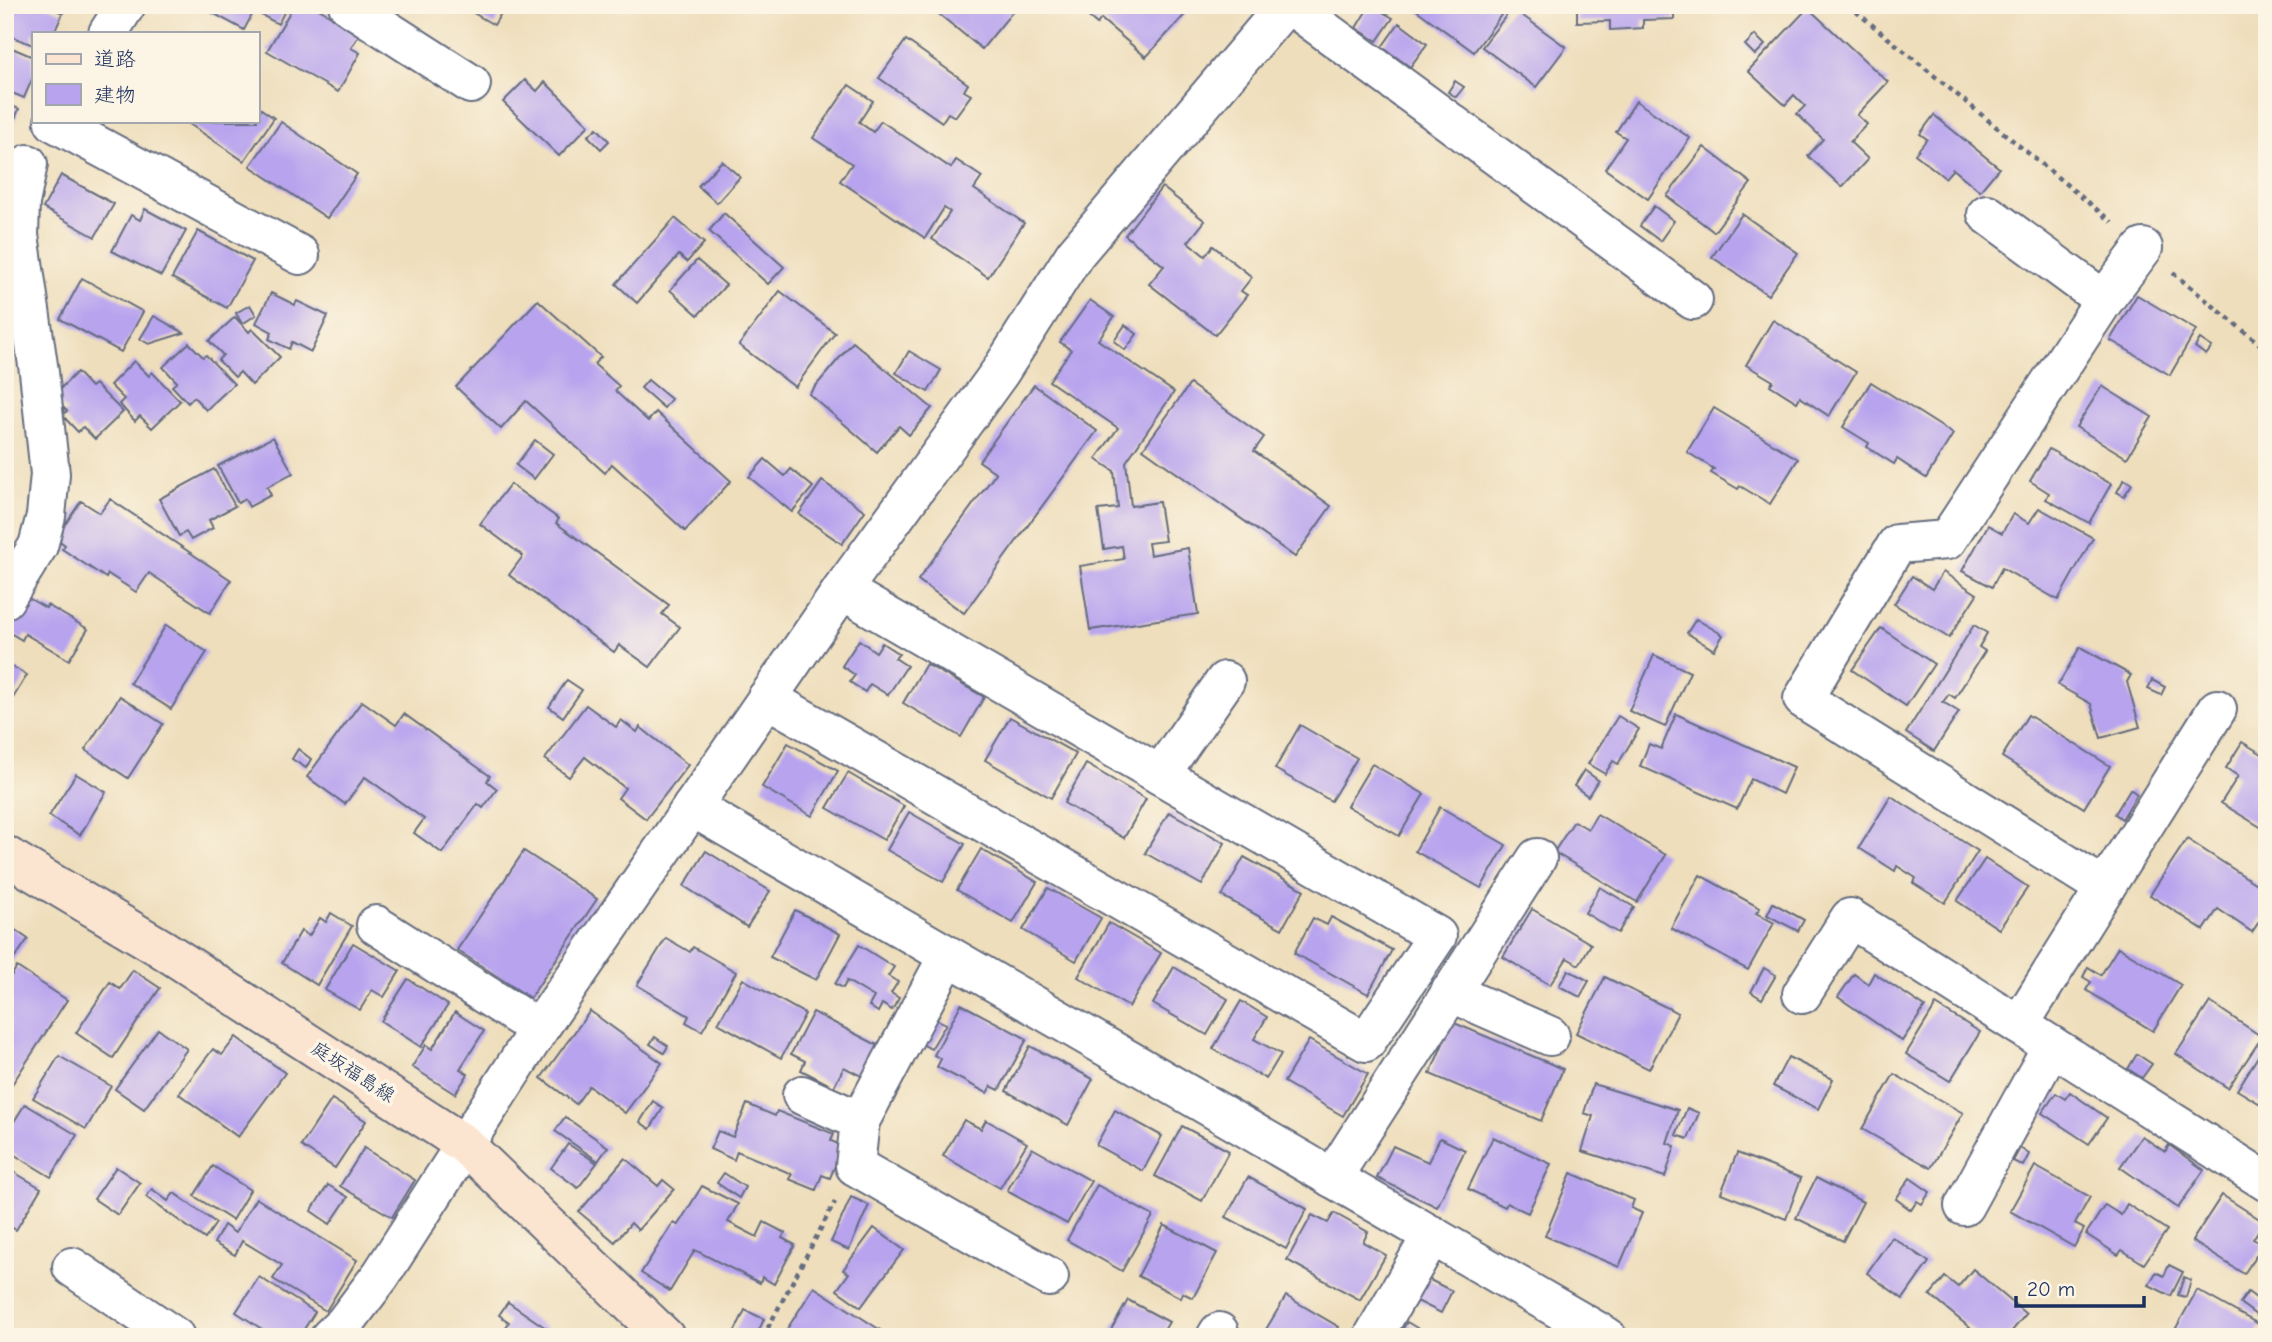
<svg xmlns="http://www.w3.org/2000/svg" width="2272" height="1342" viewBox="0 0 2272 1342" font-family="'Comic Neue','Klee One',sans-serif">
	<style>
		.building { fill: #b7a3ee }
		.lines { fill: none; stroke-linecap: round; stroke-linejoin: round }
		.minor-casing { stroke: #656c7f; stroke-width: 42 }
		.secondary-casing { stroke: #656c7f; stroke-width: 42 }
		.path { stroke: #656c7f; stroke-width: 4.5; stroke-dasharray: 5 5; stroke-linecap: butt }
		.minor { stroke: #fff; stroke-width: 38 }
		.secondary { stroke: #fce5d0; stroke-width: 38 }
		.labels { text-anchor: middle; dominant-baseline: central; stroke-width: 7; stroke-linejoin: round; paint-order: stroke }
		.street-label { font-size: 19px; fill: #1b2f5e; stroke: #fcf5e5 }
	</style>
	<rect width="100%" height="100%" fill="#fcf5e5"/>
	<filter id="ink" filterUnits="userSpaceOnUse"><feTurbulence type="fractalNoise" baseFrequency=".0143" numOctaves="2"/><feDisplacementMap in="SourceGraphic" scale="14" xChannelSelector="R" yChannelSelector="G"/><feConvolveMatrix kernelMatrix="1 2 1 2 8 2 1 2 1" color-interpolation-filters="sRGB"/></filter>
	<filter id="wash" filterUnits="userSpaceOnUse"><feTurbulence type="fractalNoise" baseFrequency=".00686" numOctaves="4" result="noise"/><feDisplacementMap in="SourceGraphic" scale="28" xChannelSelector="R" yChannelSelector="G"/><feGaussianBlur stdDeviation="1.57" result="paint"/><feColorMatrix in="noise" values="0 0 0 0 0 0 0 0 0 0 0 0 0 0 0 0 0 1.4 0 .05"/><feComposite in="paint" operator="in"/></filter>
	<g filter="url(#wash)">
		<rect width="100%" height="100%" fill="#eedebc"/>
		<g id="blocks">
			<!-- building -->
			<g class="building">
				<polygon points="5,5 45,5 63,13 54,33 33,33 33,45 5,34"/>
				<polygon points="198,5 288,5 278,24 254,11 244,30"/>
				<polygon points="294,5 312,5 360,33 351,48 360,53 338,92 267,51"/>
				<polygon points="460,5 506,5 494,25"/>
				<polygon points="937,5 1008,5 1014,10 982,49 934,10"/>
				<polygon points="1075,5 1188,5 1191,8 1146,57 1101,19 1097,24"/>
				<polygon points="1370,5 1393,18 1377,41 1356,28"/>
				<polygon points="1417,5 1496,5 1504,11 1474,52 1415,9"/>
				<polygon points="1577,5 1674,5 1674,19 1643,20 1643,28 1610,30 1610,21 1577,22"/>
				<polygon points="1512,8 1566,47 1536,87 1482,47"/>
				<polygon points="1808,8 1888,82 1857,115 1867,124 1850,142 1868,159 1842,187 1808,156 1823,139 1797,114 1805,106 1794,95 1785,105 1748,71"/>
				<polygon points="1399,23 1427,44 1410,67 1382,47"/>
				<polygon points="1755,35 1765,45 1755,55 1745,45"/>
				<polygon points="906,40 968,84 964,91 971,95 955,117 948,113 942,122 879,78"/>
				<polygon points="5,45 33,57 33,77 24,98 5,90"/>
				<polygon points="525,80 537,91 545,82 589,125 559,156 503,102"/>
				<polygon points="1455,81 1464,87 1456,97 1448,92"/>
				<polygon points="849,85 873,101 859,122 873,132 881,121 951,168 956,160 982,177 974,189 1024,223 988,277 932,239 950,212 944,208 925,238 840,181 852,164 813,138"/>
				<polygon points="1636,101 1690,138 1648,199 1605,169 1626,138 1616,132"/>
				<polygon points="5,103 19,109 5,142"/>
				<polygon points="257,106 274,118 244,161 185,121 257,121"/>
				<polygon points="1934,115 1999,168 1980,191 1953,169 1945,178 1915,154 1927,139 1920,134"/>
				<polygon points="281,122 357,174 327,218 250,166"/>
				<polygon points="597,128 609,141 601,149 588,136"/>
				<polygon points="1704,147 1751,183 1714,232 1667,196"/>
				<polygon points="722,161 740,177 717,203 698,186"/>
				<polygon points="61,175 114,204 95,237 43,208"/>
				<polygon points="1162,187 1205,221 1188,242 1205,256 1213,246 1252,277 1241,291 1247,295 1215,335 1149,284 1164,266 1125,235"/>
				<polygon points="1654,206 1674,221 1660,241 1640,226"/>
				<polygon points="145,209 186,231 161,276 112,251 131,215 140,220"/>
				<polygon points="724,213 784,267 768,284 709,231"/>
				<polygon points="1742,214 1798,253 1768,295 1712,257"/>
				<polygon points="675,218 704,243 687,262 679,255 637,303 616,284"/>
				<polygon points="198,231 253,261 227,308 172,278"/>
				<polygon points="697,260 726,285 698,315 670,290"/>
				<polygon points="82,278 143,312 121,352 60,319"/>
				<polygon points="780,291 835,333 795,387 739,345"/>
				<polygon points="271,293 295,305 297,301 328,316 311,352 292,342 289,349 269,339 272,332 256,323"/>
				<polygon points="2137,295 2196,330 2170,375 2110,340"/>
				<polygon points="538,300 601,357 594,364 619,386 615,391 648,421 656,412 731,481 685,531 612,464 605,473 526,401 501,429 456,387"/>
				<polygon points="1090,300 1114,317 1098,340 1174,392 1126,462 1131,506 1159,502 1165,541 1148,543 1150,555 1188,548 1198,614 1090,630 1080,566 1124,559 1122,546 1104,549 1098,510 1118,508 1114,471 1096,459 1118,428 1049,381 1071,350 1060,342"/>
				<polygon points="250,305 256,315 242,324 236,313"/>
				<polygon points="154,316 184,333 149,344 140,339"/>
				<polygon points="235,317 249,332 252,329 280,357 252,385 240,372 235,377 218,360 223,355 209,341"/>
				<polygon points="1773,320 1856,372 1829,416 1800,397 1797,402 1770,385 1773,381 1746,365"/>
				<polygon points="1125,325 1137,334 1125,350 1114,341"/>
				<polygon points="2200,339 2212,347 2206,355 2195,347"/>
				<polygon points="853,342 932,408 909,435 899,426 877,452 809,394"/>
				<polygon points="189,343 203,357 206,355 234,384 206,410 194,397 188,403 172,386 177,382 163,367"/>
				<polygon points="909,351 941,370 928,392 896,373"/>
				<polygon points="134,361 149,376 152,372 180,401 152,428 140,416 135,421 119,404 124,399 110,385"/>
				<polygon points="77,372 91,387 95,384 123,412 95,439 83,427 78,432 62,415 67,411 52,397"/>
				<polygon points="648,380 671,399 664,408 641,388"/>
				<polygon points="1871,382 1953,434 1926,478 1897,459 1894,464 1867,447 1869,443 1843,427"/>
				<polygon points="1190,384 1264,437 1254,451 1331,506 1295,557 1143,449"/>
				<polygon points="1034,385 1097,431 964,613 918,580 996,473 979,461"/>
				<polygon points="2102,386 2152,417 2127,458 2076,427"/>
				<polygon points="1714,408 1798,459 1770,504 1740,486 1738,489 1711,473 1714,469 1687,452"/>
				<polygon points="273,437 293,473 267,487 271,495 249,507 245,499 238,503 218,466"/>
				<polygon points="535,440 553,454 534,479 516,465"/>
				<polygon points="2049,449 2111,484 2089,523 2046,499 2049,493 2030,481"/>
				<polygon points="765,459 785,476 791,469 813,487 792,512 749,477"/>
				<polygon points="214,469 235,506 209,520 213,528 191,540 186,532 179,536 159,499"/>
				<polygon points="2124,479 2132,484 2124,496 2117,492"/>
				<polygon points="822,481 865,511 842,544 799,514"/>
				<polygon points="510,484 559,519 556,523 669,605 662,614 680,627 650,667 619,645 614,652 509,575 523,556 480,524"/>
				<polygon points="110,499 231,580 210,613 149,573 136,592 108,574 106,578 62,549 65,545 56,538 81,501 100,513"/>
				<polygon points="2039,508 2093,538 2058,600 2002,568 1992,587 1962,571 1988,525 2002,533 2013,514 2029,523"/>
				<polygon points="1943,572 1977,594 1949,638 1894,604 1912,576 1932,589"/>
				<polygon points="23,595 46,608 47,605 88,629 69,660 25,634 22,640 5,630 5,625"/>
				<polygon points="1696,619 1723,635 1714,650 1687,633"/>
				<polygon points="166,625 207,652 171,709 130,683"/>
				<polygon points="1974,625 1987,633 1979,647 1985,651 1955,698 1949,694 1943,702 1959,712 1934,751 1906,733"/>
				<polygon points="1881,628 1934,664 1906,706 1852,670"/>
				<polygon points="859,640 876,652 882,643 899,654 895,658 907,666 888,695 870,684 865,692 850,682 855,675 842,666"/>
				<polygon points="2080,647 2131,675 2127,682 2140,727 2101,738 2091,704 2058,685"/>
				<polygon points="1654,655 1690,672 1665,727 1629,711"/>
				<polygon points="5,662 27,675 5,711"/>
				<polygon points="926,664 984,697 961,737 903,703"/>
				<polygon points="567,680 582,690 563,717 549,707"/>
				<polygon points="2152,680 2165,687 2161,695 2148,689"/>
				<polygon points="120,696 163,724 128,778 85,750"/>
				<polygon points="362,701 396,725 404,714 490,776 487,781 497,789 483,808 478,804 442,853 414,833 424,819 365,777 345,804 307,777"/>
				<polygon points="586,705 616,727 621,720 637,732 640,727 688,765 646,819 618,798 625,788 585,757 569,777 545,759"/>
				<polygon points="1676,714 1794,767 1782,794 1751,779 1737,809 1640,766 1649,744 1661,749"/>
				<polygon points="2028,715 2110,766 2084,808 2002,757"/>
				<polygon points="1618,716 1639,729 1618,764 1613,761 1605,774 1588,764"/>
				<polygon points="1010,717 1076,754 1051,798 985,760"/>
				<polygon points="1300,725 1357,758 1331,801 1275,769"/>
				<polygon points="2242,742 2267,757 2267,831 2221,803 2238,776 2226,768"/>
				<polygon points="788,743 838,771 812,816 762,787"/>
				<polygon points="298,749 311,759 306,768 292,759"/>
				<polygon points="1086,764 1146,799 1124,838 1064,803"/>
				<polygon points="1372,764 1424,794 1399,836 1347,806"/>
				<polygon points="1584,770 1598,780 1588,796 1574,786"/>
				<polygon points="848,773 904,806 884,840 827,808"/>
				<polygon points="76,774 106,792 80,835 49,816"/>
				<polygon points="2130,789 2137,794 2122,819 2115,814"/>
				<polygon points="1891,796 1978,851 1945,903 1913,883 1916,878 1897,866 1895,871 1859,848"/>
				<polygon points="1440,807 1506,845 1481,888 1415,851"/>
				<polygon points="909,812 965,844 943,882 887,850"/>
				<polygon points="1169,812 1225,843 1202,885 1145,853"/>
				<polygon points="1597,814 1666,855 1637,902 1554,852 1574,821 1588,829"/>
				<polygon points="2187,839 2267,891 2267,919 2263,916 2252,932 2218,909 2204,930 2150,895"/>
				<polygon points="981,849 1037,882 1013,923 957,890"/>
				<polygon points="524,851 597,899 530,998 457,950"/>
				<polygon points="706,851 770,891 747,927 684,886"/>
				<polygon points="1244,857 1304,890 1282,929 1222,896"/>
				<polygon points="1985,859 2028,887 1999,929 1957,901"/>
				<polygon points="1700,875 1760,908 1756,913 1774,923 1748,970 1671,928"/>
				<polygon points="1600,887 1634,907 1618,933 1585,913"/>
				<polygon points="1048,888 1101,918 1076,961 1023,930"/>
				<polygon points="1773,903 1804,920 1798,931 1767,915"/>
				<polygon points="1532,909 1591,944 1579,965 1567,958 1550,985 1503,957"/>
				<polygon points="795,910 840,934 816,980 770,957"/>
				<polygon points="331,913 352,926 317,985 282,963 301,931 309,936 320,918 326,922"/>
				<polygon points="1331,917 1392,950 1368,994 1294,953 1313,918 1327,925"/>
				<polygon points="5,923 28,939 5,972"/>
				<polygon points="1109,923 1161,953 1129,1007 1078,977"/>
				<polygon points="666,938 690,952 693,947 736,972 702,1031 686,1022 689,1016 637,985"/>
				<polygon points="353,943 400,971 384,997 372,990 360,1010 325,990"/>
				<polygon points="859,945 894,967 888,976 898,982 891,993 899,998 892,1010 882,1004 878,1012 869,1006 874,997 847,981 843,988 835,984"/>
				<polygon points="2118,947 2181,985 2153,1031 2086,990 2091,982 2083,977 2088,967 2101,975"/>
				<polygon points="17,967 67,1000 5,1095 5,985"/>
				<polygon points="1174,967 1228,999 1207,1035 1153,1004"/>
				<polygon points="1764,968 1776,975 1762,999 1751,992"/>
				<polygon points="133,970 160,988 113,1058 76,1033 110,982 120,989"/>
				<polygon points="1568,970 1589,981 1580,997 1559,986"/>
				<polygon points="1874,973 1925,1007 1902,1041 1838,997 1854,974 1868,984"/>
				<polygon points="1605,977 1678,1013 1649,1069 1576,1033"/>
				<polygon points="408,979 448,1005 421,1047 381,1021"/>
				<polygon points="743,979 805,1014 781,1058 718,1023"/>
				<polygon points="1241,1001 1267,1017 1254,1039 1281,1054 1266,1079 1213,1049"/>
				<polygon points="2210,1002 2262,1037 2228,1088 2176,1054"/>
				<polygon points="961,1004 1027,1039 999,1090 991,1086 987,1093 937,1067 941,1059 934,1055"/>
				<polygon points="1936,1005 1980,1032 1950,1081 1906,1054"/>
				<polygon points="590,1011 662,1063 625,1113 589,1086 576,1104 541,1078"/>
				<polygon points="455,1012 484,1031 460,1069 468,1074 455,1094 412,1067 426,1045 432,1049"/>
				<polygon points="813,1012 881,1047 865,1078 844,1067 834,1087 801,1070 805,1061 791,1054"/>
				<polygon points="935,1019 946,1024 931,1049 922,1044"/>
				<polygon points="1452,1022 1563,1069 1541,1121 1430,1074"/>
				<polygon points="158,1029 187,1049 144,1109 115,1089"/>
				<polygon points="236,1037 285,1073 238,1137 179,1094 213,1049 222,1055"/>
				<polygon points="655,1037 668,1046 664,1053 650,1044"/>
				<polygon points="1309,1040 1368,1074 1343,1116 1284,1082"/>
				<polygon points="1030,1046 1093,1079 1068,1125 1006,1091"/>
				<polygon points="2262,1050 2267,1053 2267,1108 2237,1090"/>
				<polygon points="2137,1054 2152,1064 2142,1078 2128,1069"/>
				<polygon points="59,1056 111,1086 86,1129 33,1098"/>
				<polygon points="1788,1057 1833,1079 1818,1109 1773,1086"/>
				<polygon points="1894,1074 1963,1113 1931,1168 1862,1129"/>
				<polygon points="1593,1084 1678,1110 1667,1143 1675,1146 1665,1177 1582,1151 1593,1116 1584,1113"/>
				<polygon points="2070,1092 2107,1118 2089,1144 2042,1113 2056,1093 2065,1099"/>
				<polygon points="332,1099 366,1121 335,1168 301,1146"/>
				<polygon points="653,1101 663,1108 650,1129 640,1122"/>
				<polygon points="25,1104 77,1135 51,1177 5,1149 5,1136"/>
				<polygon points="747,1104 775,1116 777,1111 834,1134 831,1141 843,1146 830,1178 822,1175 816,1190 789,1179 792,1174 737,1151 734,1160 710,1149 718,1131 733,1137"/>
				<polygon points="1687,1108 1699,1113 1688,1139 1676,1135"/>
				<polygon points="1115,1110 1162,1136 1143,1171 1096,1145"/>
				<polygon points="565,1117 608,1147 598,1161 555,1131"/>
				<polygon points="964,1120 981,1129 986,1120 1027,1143 1000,1188 943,1156"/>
				<polygon points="1182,1126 1229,1151 1202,1201 1155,1176"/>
				<polygon points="2142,1136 2165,1152 2169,1145 2204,1170 2178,1208 2120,1167"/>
				<polygon points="1493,1137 1551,1164 1528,1213 1507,1203 1505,1207 1468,1189"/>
				<polygon points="1440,1138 1465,1150 1437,1207 1377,1178 1393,1146 1428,1162"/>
				<polygon points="568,1144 597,1163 578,1188 551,1168"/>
				<polygon points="364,1148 415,1180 392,1217 340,1186"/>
				<polygon points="1032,1148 1091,1181 1067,1224 1007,1191"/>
				<polygon points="2020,1148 2029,1154 2023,1166 2013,1161"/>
				<polygon points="1737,1153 1801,1178 1786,1219 1721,1193"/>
				<polygon points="625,1158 658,1186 663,1180 674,1189 638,1230 631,1223 615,1242 579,1212"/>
				<polygon points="213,1166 250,1190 232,1220 194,1196"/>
				<polygon points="2035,1166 2090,1197 2075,1224 2084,1229 2074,1247 2010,1211"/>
				<polygon points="5,1167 41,1188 16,1230 5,1224"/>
				<polygon points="116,1167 140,1183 118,1215 94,1199"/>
				<polygon points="724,1173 745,1187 739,1198 717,1183"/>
				<polygon points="1571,1173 1634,1200 1631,1208 1642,1213 1619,1267 1545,1236"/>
				<polygon points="1248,1177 1307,1209 1286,1249 1226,1217"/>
				<polygon points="1816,1178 1863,1202 1843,1241 1796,1218"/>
				<polygon points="1910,1178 1930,1192 1922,1204 1917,1201 1911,1210 1896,1199"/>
				<polygon points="328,1185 348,1197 330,1224 311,1211"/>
				<polygon points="1097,1185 1153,1216 1122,1271 1067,1240"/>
				<polygon points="702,1186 738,1204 728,1222 757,1237 764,1222 785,1233 782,1238 795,1245 774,1284 762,1277 760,1283 695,1250 670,1291 641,1273 673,1223 678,1225"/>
				<polygon points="152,1189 168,1201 174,1193 216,1223 205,1239 146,1197"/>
				<polygon points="2222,1195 2264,1222 2253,1239 2263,1245 2244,1274 2192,1241"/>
				<polygon points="851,1197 869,1205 849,1250 831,1242"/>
				<polygon points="256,1198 357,1260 326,1311 273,1279 282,1265 242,1241 235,1255 214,1243 224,1225 235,1233"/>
				<polygon points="2127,1204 2167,1230 2144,1264 2122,1250 2118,1255 2086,1234 2105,1205 2121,1215"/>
				<polygon points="1334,1213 1368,1232 1363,1242 1386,1255 1360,1300 1287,1260 1312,1215 1328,1223"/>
				<polygon points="1164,1225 1217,1253 1193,1298 1183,1293 1181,1298 1138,1276"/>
				<polygon points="874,1228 904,1250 861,1307 837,1290 849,1273 843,1270"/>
				<polygon points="1892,1237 1929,1262 1903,1299 1867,1273"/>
				<polygon points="2169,1265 2183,1272 2171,1296 2149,1285 2156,1272 2164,1276"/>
				<polygon points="1973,1269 2026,1314 2007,1337 1981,1337 1930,1295 1945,1277 1958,1287"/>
				<polygon points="259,1277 315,1312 299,1337 274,1337 236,1312"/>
				<polygon points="2184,1277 2191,1280 2186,1297 2178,1295"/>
				<polygon points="1426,1278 1452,1291 1441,1313 1415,1300"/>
				<polygon points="814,1287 891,1337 782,1337"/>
				<polygon points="2197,1290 2260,1325 2254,1337 2171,1337"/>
				<polygon points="2248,1292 2264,1304 2256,1315 2240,1303"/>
				<polygon points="1286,1296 1339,1327 1334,1337 1262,1336"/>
				<polygon points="1128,1300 1169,1322 1160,1337 1107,1337"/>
				<polygon points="508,1302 559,1337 501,1337 509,1322 499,1315"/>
				<polygon points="745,1310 764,1319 756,1337 732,1337"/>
				<polygon points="1407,1322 1432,1337 1398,1337"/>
			</g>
		</g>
	</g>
	<g filter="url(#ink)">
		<use href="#blocks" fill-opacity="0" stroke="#656c7f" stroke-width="2"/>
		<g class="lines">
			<defs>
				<g id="minor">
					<polyline points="348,5 471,84"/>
					<polyline points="1290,5 1693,300"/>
					<polyline points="108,33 126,5"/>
					<polyline points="54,122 300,255"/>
					<polyline points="1987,214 2104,300"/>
					<polyline points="5,599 38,546 46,516 50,474 39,372 19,235 20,203 28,164"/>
					<polyline points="767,698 1366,1042 1437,936 842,590"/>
					<polyline points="1160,775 1225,681"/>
					<polyline points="692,807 1607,1337"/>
					<polyline points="2105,888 1803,699 1897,544 1947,540 2104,300 2143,248"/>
					<polyline points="376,925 539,1029"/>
					<polyline points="948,956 860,1121 855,1166 1049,1277"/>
					<polyline points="1450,992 1550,1036"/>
					<polyline points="1802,994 1850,918 2267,1182"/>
					<polyline points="2019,1025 2217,709"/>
					<polyline points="802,1095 860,1121"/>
					<polyline points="1332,1178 1537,858"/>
					<polyline points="1964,1206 2052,1046"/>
					<polyline points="72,1267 175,1337"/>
					<polyline points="330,1337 344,1324 381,1275 539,1029 842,590 1000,372 1075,254 1286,5"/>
					<polyline points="1216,1337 1219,1332"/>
					<polyline points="1373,1337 1432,1235"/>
				</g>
				<polyline id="secondary" points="5,855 161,948 464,1144 665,1337"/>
			</defs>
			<!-- minor casing -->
			<use href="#minor" class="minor-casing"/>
			<!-- secondary casing -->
			<use href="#secondary" class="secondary-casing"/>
			<!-- path -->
			<g class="path">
				<polyline points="1848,5 2112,222"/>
				<polyline points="2173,273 2267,350"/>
				<polyline points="763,1337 835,1202"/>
			</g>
			<!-- minor -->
			<use href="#minor" class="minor"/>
			<!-- secondary -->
			<use href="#secondary" class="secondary"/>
		</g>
	</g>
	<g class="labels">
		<!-- street labels -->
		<g class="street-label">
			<text transform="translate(353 1072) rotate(33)">庭坂福島線</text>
		</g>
	</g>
	<!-- margin -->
	<rect width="2272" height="1342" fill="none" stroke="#fcf5e5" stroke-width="28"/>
	<!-- legend -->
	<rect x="32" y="32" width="228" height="91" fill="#fcf5e5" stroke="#a2a6af" stroke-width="2"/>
	<rect x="46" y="54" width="35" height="10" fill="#fce5d0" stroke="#a2a6af" stroke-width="2"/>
	<text x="94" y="66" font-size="21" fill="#1b2f5e">道路</text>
	<rect x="46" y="84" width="35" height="21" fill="#b7a3ee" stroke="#a2a6af" stroke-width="2"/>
	<text x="94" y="102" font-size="21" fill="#1b2f5e">建物</text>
	<!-- scale -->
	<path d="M2016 1296v10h128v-10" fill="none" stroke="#1b2f5e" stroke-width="3.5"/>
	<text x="2027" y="1296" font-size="21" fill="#1b2f5e" stroke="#fcf5e5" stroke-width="5" paint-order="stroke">20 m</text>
</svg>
